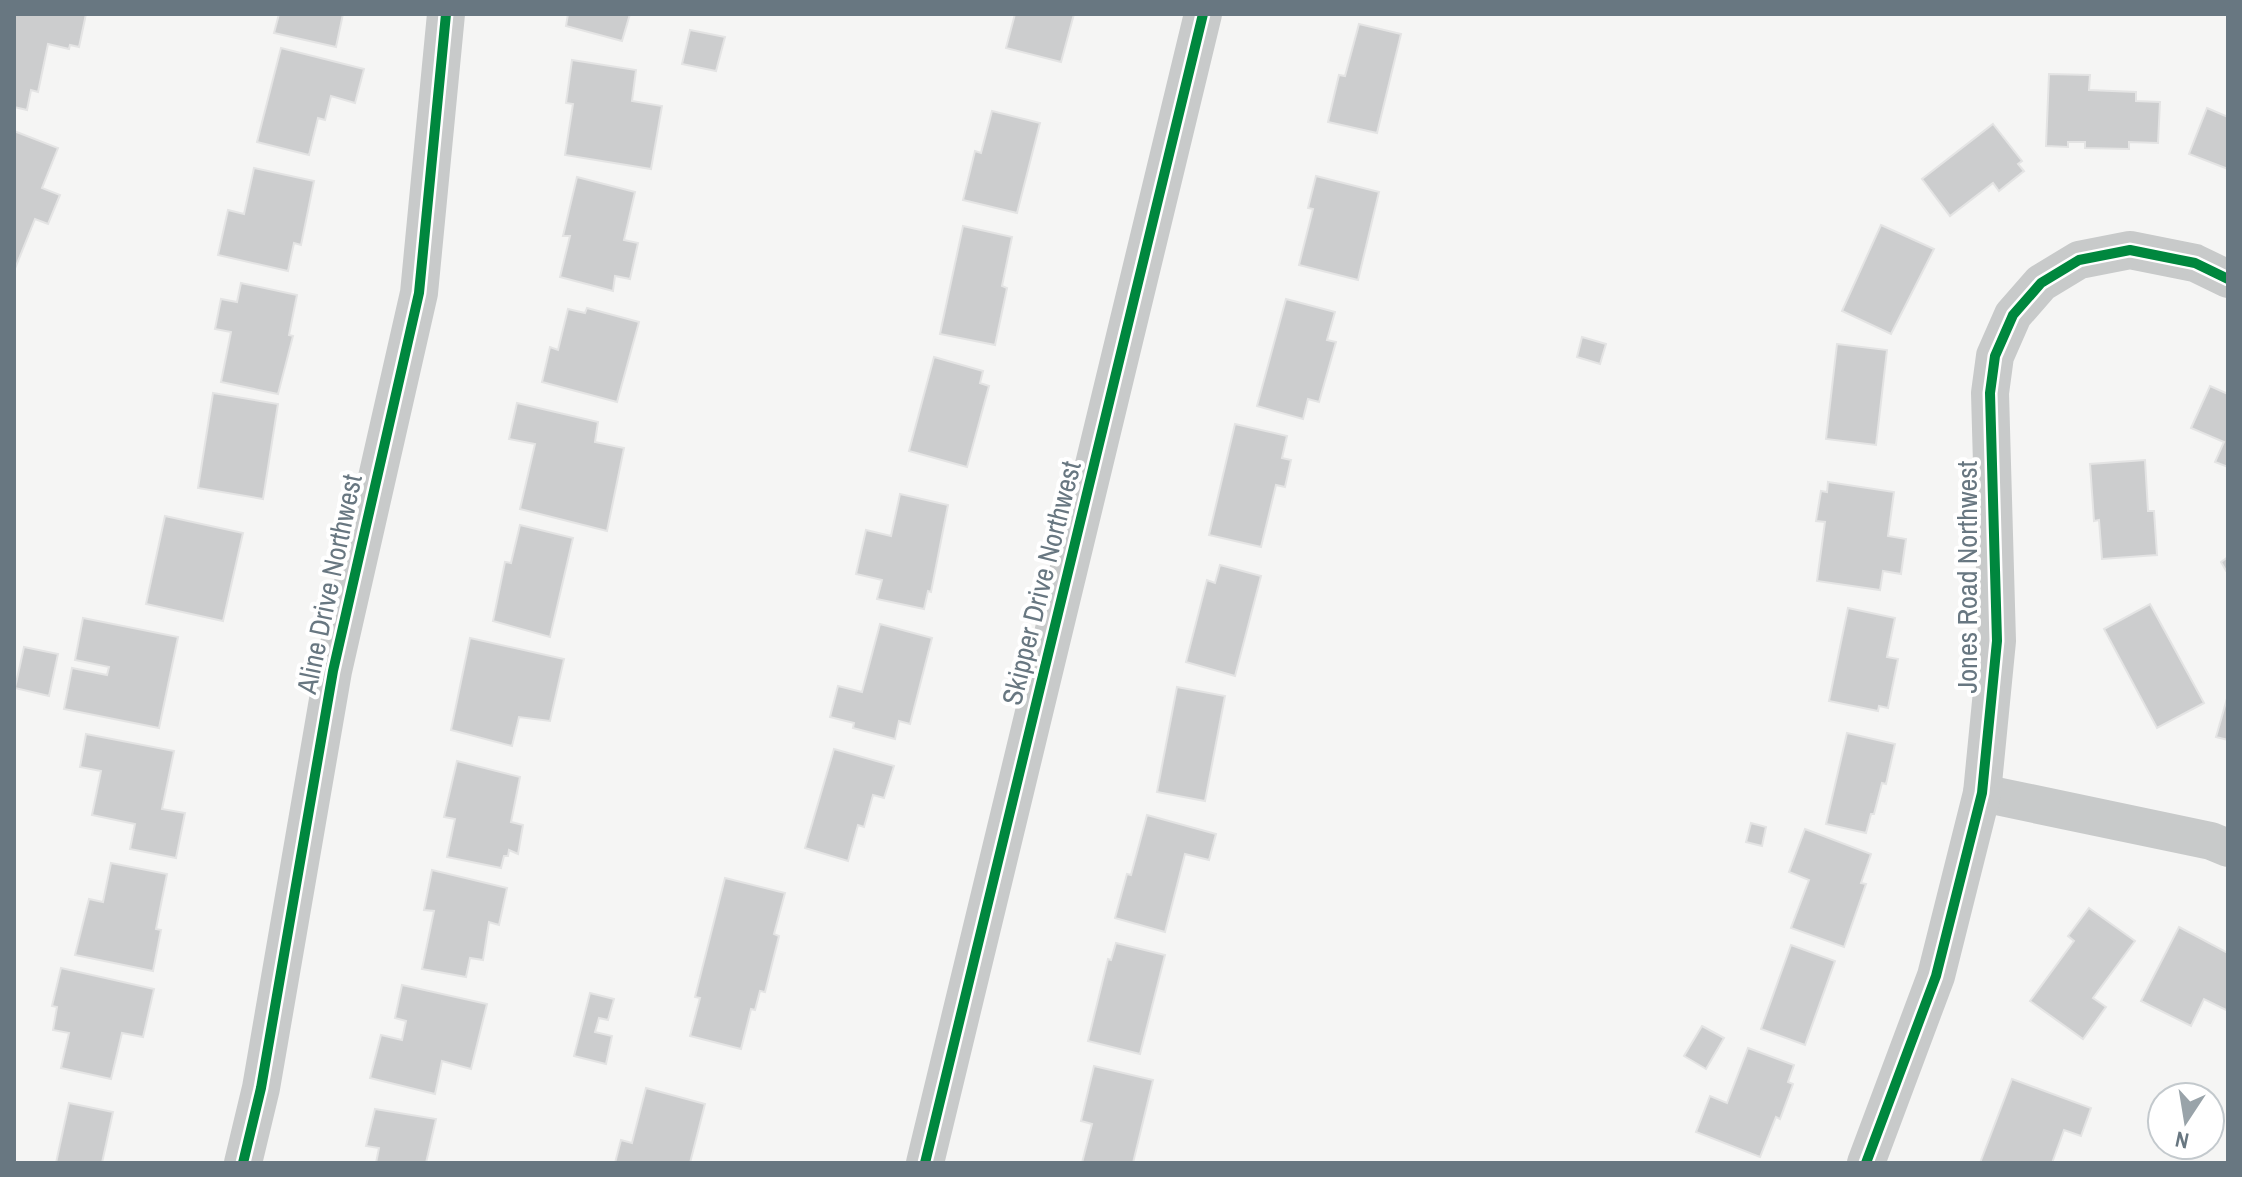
<svg xmlns="http://www.w3.org/2000/svg" width="2242" height="1177" viewBox="0 0 2242 1177" font-family="'Archivo Narrow',sans-serif">
	<style>
		.building { fill: #cccdce; stroke: #e4e4e4; stroke-width: 2 }
		.lines { fill: none; stroke-linecap: round; stroke-linejoin: round }
		.minor { stroke: #c8caca; stroke-width: 38 }
		.cycleway-casing { stroke: #fff; stroke-width: 15 }
		.cycleway { stroke: #00873e; stroke-width: 10 }
		.labels { text-anchor: middle; dominant-baseline: central; stroke-width: 8; stroke-linejoin: round; paint-order: stroke }
		.street-label { font-size: 28px; fill: #687781; stroke: #fff }
	</style>
	<rect width="100%" height="100%" fill="#f5f5f4"/>
	<!-- building -->
	<g class="building">
		<polygon points="14,14 86,14 79,47 70,45 69,49 48,44 38,92 31,90 27,110 14,107"/>
		<polygon points="279,14 343,14 336,47 274,33"/>
		<polygon points="568,14 630,14 622,41 566,26"/>
		<polygon points="1015,14 1074,14 1061,62 1006,48"/>
		<polygon points="1359,24 1401,34 1377,133 1328,122 1339,75 1345,76"/>
		<polygon points="690,30 725,37 716,71 682,64"/>
		<polygon points="281,48 364,69 355,103 331,96 325,120 318,118 309,155 257,142"/>
		<polygon points="572,60 636,70 632,101 662,106 651,169 565,155 573,104 566,103"/>
		<polygon points="2049,74 2090,75 2089,90 2136,92 2136,101 2160,102 2158,143 2129,142 2129,149 2085,148 2085,142 2068,142 2068,147 2046,146"/>
		<polygon points="2207,108 2228,117 2228,169 2189,154"/>
		<polygon points="992,111 1040,123 1017,213 963,200 975,151 981,153"/>
		<polygon points="1993,124 2022,161 2018,164 2024,171 1999,191 1993,183 1950,216 1922,179"/>
		<polygon points="14,131 58,148 42,188 60,195 48,224 35,219 14,271"/>
		<polygon points="254,168 314,181 301,245 294,243 288,271 218,255 228,210 244,214"/>
		<polygon points="1316,176 1379,192 1358,280 1299,265 1313,209 1308,208"/>
		<polygon points="577,177 635,192 624,240 638,243 630,279 615,276 613,291 560,277 570,236 563,236"/>
		<polygon points="1881,225 1934,249 1891,334 1842,311"/>
		<polygon points="963,226 1012,237 1002,286 1007,288 995,345 940,334"/>
		<polygon points="241,283 297,295 289,335 293,336 278,394 221,382 231,332 215,329 221,299 237,302"/>
		<polygon points="1286,299 1335,312 1327,340 1336,342 1319,402 1308,399 1303,419 1257,406"/>
		<polygon points="587,308 639,322 617,402 542,382 550,347 558,350 568,309 585,313"/>
		<polygon points="1582,337 1606,344 1600,364 1577,357"/>
		<polygon points="1837,344 1887,350 1876,445 1826,439"/>
		<polygon points="934,357 983,371 980,383 989,386 967,467 909,451"/>
		<polygon points="2210,386 2228,394 2228,467 2215,462 2224,442 2191,428"/>
		<polygon points="213,393 278,404 263,499 198,488"/>
		<polygon points="517,403 598,422 595,442 624,448 607,531 520,509 535,444 509,439"/>
		<polygon points="1235,424 1287,436 1282,458 1291,460 1285,487 1276,485 1261,547 1209,535"/>
		<polygon points="2145,460 2148,511 2154,511 2157,555 2102,559 2099,520 2094,521 2090,464"/>
		<polygon points="1828,482 1894,492 1888,536 1906,539 1901,574 1883,571 1880,590 1817,581 1825,522 1816,521 1821,491 1827,492"/>
		<polygon points="900,494 948,505 931,592 928,591 924,609 877,599 882,580 856,574 866,530 891,536"/>
		<polygon points="165,516 243,533 223,621 146,604"/>
		<polygon points="520,525 573,538 550,637 493,621 505,562 511,563"/>
		<polygon points="2228,557 2228,574 2221,562"/>
		<polygon points="1220,565 1261,576 1235,676 1186,662 1207,580 1215,583"/>
		<polygon points="2150,604 2204,703 2157,728 2104,629"/>
		<polygon points="1848,608 1895,618 1887,657 1898,659 1888,708 1879,706 1878,711 1829,701"/>
		<polygon points="83,618 178,637 159,728 64,709 72,668 107,675 109,667 75,660"/>
		<polygon points="880,624 932,638 910,724 899,721 895,739 853,728 854,723 830,717 838,686 862,692"/>
		<polygon points="470,638 564,659 550,721 519,717 512,746 451,730"/>
		<polygon points="24,647 58,654 49,696 15,688"/>
		<polygon points="1177,687 1225,696 1205,801 1157,792"/>
		<polygon points="2228,695 2228,740 2216,737"/>
		<polygon points="1847,733 1895,744 1886,784 1882,783 1874,814 1871,814 1866,833 1826,824"/>
		<polygon points="86,734 174,751 162,809 185,813 176,858 130,849 135,824 92,815 101,771 80,767"/>
		<polygon points="834,749 894,766 884,798 873,795 864,827 858,825 848,861 805,848"/>
		<polygon points="457,761 520,777 511,822 523,825 518,854 509,850 508,856 504,856 501,868 447,857 455,819 444,817"/>
		<polygon points="1147,815 1216,834 1209,860 1185,854 1165,932 1115,918 1127,874 1131,875"/>
		<polygon points="1751,823 1766,827 1762,846 1746,842"/>
		<polygon points="1805,829 1871,854 1861,883 1866,884 1844,947 1791,928 1809,880 1789,872"/>
		<polygon points="111,863 167,874 156,929 161,930 153,971 75,955 89,899 103,902"/>
		<polygon points="432,870 507,888 499,925 489,922 483,960 470,958 466,977 422,969 434,911 424,910"/>
		<polygon points="725,878 785,893 774,934 779,936 765,992 760,991 755,1010 751,1009 741,1049 690,1036 700,998 695,997"/>
		<polygon points="2089,908 2135,941 2093,998 2106,1007 2083,1039 2030,1001 2074,941 2068,936"/>
		<polygon points="2179,927 2228,953 2228,1011 2204,999 2191,1026 2141,1001"/>
		<polygon points="1116,943 1165,955 1140,1054 1088,1041 1108,959 1111,960"/>
		<polygon points="1791,945 1835,961 1805,1045 1761,1029"/>
		<polygon points="61,968 154,989 143,1037 122,1033 111,1079 61,1068 69,1033 53,1030 57,1007 52,1006"/>
		<polygon points="402,985 487,1004 471,1069 442,1061 435,1094 370,1078 381,1035 402,1040 406,1021 395,1018"/>
		<polygon points="590,993 614,999 608,1020 599,1018 595,1032 612,1036 606,1064 574,1056"/>
		<polygon points="1702,1026 1724,1038 1706,1069 1684,1056"/>
		<polygon points="1748,1048 1794,1065 1788,1082 1793,1084 1780,1119 1776,1117 1760,1157 1696,1132 1710,1096 1727,1103"/>
		<polygon points="1094,1066 1153,1080 1133,1163 1082,1163 1092,1124 1081,1121"/>
		<polygon points="2012,1079 2091,1108 2081,1136 2064,1130 2052,1163 1980,1163"/>
		<polygon points="646,1088 705,1104 690,1163 615,1163 621,1140 632,1143"/>
		<polygon points="69,1103 113,1112 102,1163 56,1163"/>
		<polygon points="375,1109 436,1119 426,1163 376,1163 379,1148 366,1146"/>
	</g>
	<g class="lines">
		<!-- minor -->
		<g class="minor">
			<polyline points="1982,793 2211,841 2228,848"/>
			<polyline points="243,1163 261,1088 333,671 419,293 446,14"/>
			<polyline points="925,1163 1203,14"/>
			<polyline points="1866,1163 1936,976 1982,793 1997,641 1990,393 1995,356 2013,315 2041,283 2079,260 2130,250 2195,263 2228,279"/>
		</g>
		<defs>
			<g id="cycleway">
				<polyline points="243,1163 261,1088 333,671 419,293 446,14"/>
				<polyline points="925,1163 1203,14"/>
				<polyline points="1866,1163 1936,976 1982,793 1997,641 1990,393 1995,356 2013,315 2041,283 2079,260 2130,250 2195,263 2228,279"/>
			</g>
		</defs>
		<!-- cycleway casing -->
		<use href="#cycleway" class="cycleway-casing"/>
		<!-- cycleway -->
		<use href="#cycleway" class="cycleway"/>
	</g>
	<g class="labels">
		<!-- street labels -->
		<g class="street-label">
			<text transform="translate(1967 577) rotate(-90)">Jones Road Northwest</text>
			<text transform="translate(1041 583) rotate(-76)">Skipper Drive Northwest</text>
			<text transform="translate(329 584) rotate(-78)">Aline Drive Northwest</text>
		</g>
	</g>
	<!-- border -->
	<rect width="2242" height="1177" fill="none" stroke="#687781" stroke-width="32"/>
	<!-- north arrow -->
	<g transform="translate(2186 1121) rotate(192)"><circle r="38" fill="#ffffff" stroke="#c3c9cd" stroke-width="2"/>
	<path d="M0-6L14 30L0 20L-14 30Z" fill="#99a3a9"/>
	<text y="-12" font-size="22" font-weight="bold" text-anchor="middle" fill="#687781">N</text>
	</g>
</svg>
